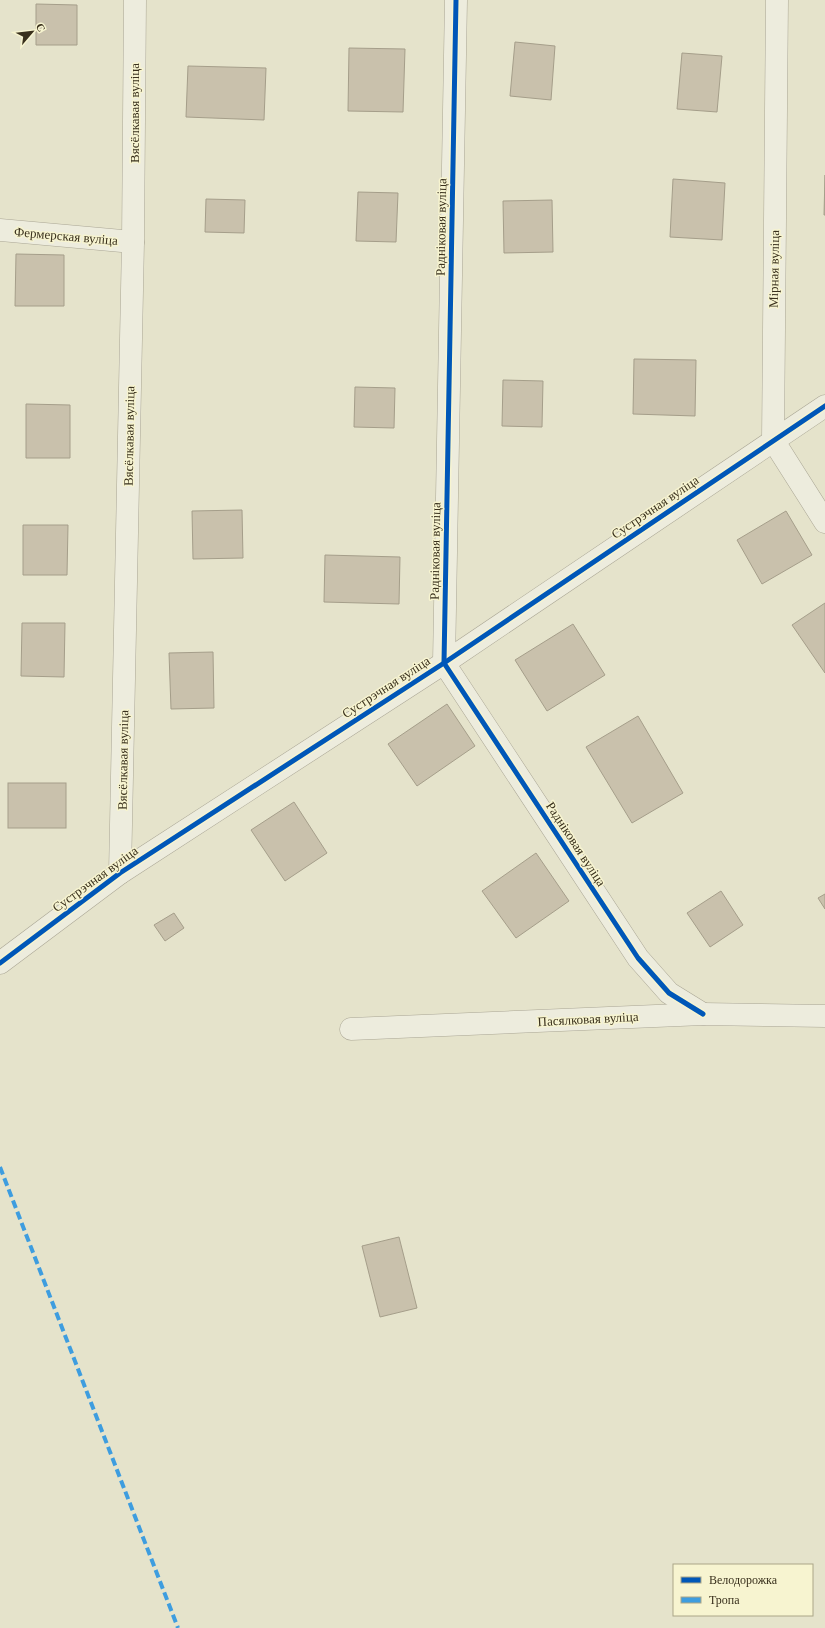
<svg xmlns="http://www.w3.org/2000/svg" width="825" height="1628" viewBox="0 0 825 1628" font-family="Georgia,serif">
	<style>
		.building { fill: #c9c1ac; stroke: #a59e8a }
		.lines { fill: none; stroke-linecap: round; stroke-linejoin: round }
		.street-casing { stroke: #aaa695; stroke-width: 23 }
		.street { stroke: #edecdd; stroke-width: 22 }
		.quiet { stroke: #3e9ddf; stroke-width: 4; stroke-dasharray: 8 4; stroke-linecap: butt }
		.cycleway-casing { stroke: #f7f4d0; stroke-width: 8 }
		.cycleway { stroke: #0057b8; stroke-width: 5 }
		.labels { text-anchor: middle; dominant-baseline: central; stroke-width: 3; stroke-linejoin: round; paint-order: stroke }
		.street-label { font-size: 13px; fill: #39301c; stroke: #f7f4d0 }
	</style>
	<rect width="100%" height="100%" fill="#e5e3cb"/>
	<!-- building -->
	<g class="building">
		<polygon points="36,4 77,5 77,45 36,45"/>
		<polygon points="515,42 555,46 551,100 510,96"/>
		<polygon points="349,48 405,49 403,112 348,111"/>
		<polygon points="682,53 722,56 717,112 677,109"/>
		<polygon points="188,66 266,68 264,120 186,117"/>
		<polygon points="825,175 825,215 824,215"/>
		<polygon points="673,179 725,183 722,240 670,237"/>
		<polygon points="358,192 398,193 396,242 356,241"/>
		<polygon points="206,199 245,200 244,233 205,232"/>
		<polygon points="552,200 553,252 504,253 503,201"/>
		<polygon points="16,254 64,255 64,306 15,306"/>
		<polygon points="634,359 696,360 695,416 633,414"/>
		<polygon points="503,380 543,381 542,427 502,426"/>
		<polygon points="355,387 395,388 394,428 354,427"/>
		<polygon points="26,404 70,405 70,458 26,458"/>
		<polygon points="242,510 243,558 193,559 192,511"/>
		<polygon points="786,511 812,555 762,584 737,540"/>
		<polygon points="23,525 68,525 67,575 23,575"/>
		<polygon points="325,555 400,557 399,604 324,602"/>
		<polygon points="825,603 825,673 792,625"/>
		<polygon points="22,623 65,623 64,677 21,676"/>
		<polygon points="573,624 605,675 547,711 515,660"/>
		<polygon points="213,652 214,708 171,709 169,653"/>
		<polygon points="447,704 475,746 417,786 388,744"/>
		<polygon points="638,716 683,793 632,823 586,747"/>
		<rect x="8" y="783" width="58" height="45"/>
		<polygon points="294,802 327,853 285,881 251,830"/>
		<polygon points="536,853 569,901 516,938 482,891"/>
		<polygon points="721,891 743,925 710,947 687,913"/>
		<polygon points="825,894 825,909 818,898"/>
		<polygon points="174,913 184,928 165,941 154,925"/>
		<polygon points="399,1237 417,1308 380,1317 362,1246"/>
	</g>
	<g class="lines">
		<defs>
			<g id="street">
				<polyline points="456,0 444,663 638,958 669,993 703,1014"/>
				<polyline points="777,0 773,440 825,522"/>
				<polyline points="0,230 133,242"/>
				<polyline points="120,873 133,242 135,0"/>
				<polyline points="0,963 120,873 444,663 825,406"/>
				<polyline points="351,1029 703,1014 825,1016"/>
			</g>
		</defs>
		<!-- street casing -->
		<use href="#street" class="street-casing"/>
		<!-- street -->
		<use href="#street" class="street"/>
		<!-- quiet -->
		<polyline class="quiet" points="0,1167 178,1628"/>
		<defs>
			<g id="cycleway">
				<polyline points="456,0 444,663 638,958 669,993 703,1014"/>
				<polyline points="0,963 120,873 444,663 825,406"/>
			</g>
		</defs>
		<!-- cycleway casing -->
		<use href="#cycleway" class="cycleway-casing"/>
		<!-- cycleway -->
		<use href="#cycleway" class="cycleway"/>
	</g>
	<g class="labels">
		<!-- street labels -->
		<g class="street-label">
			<text transform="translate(134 113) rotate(-90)">Вясёлкавая вуліца</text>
			<text transform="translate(441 227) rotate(-89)">Радніковая вуліца</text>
			<text transform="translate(66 236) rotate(5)">Фермерская вуліца</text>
			<text transform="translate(774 269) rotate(-89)">Мірная вуліца</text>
			<text transform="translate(129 436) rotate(-89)">Вясёлкавая вуліца</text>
			<text transform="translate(655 507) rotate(-34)">Сустрэчная вуліца</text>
			<text transform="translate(435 551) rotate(-89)">Радніковая вуліца</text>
			<text transform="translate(386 687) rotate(-33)">Сустрэчная вуліца</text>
			<text transform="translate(123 760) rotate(-89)">Вясёлкавая вуліца</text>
			<text transform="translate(576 844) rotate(57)">Радніковая вуліца</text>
			<text transform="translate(95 879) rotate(-36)">Сустрэчная вуліца</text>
			<text transform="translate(588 1019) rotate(-3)">Пасялковая вуліца</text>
		</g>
	</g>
	<!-- legend -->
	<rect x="673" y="1564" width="140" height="52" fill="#f7f4d0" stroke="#aba688"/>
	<rect x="681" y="1577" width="20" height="6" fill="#0057b8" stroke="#aba688"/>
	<text x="709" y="1584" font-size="12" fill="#39301c">Велодорожка</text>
	<rect x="681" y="1597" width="20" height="6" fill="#3e9ddf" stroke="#aba688"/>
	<text x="709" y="1604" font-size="12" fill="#39301c">Тропа</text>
	<!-- north arrow -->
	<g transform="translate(32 32) rotate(62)" stroke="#f7f4d0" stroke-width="3" paint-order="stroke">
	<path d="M0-3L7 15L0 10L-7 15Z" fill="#39301c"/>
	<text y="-6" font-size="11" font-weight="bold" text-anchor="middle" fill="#39301c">С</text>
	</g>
</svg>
